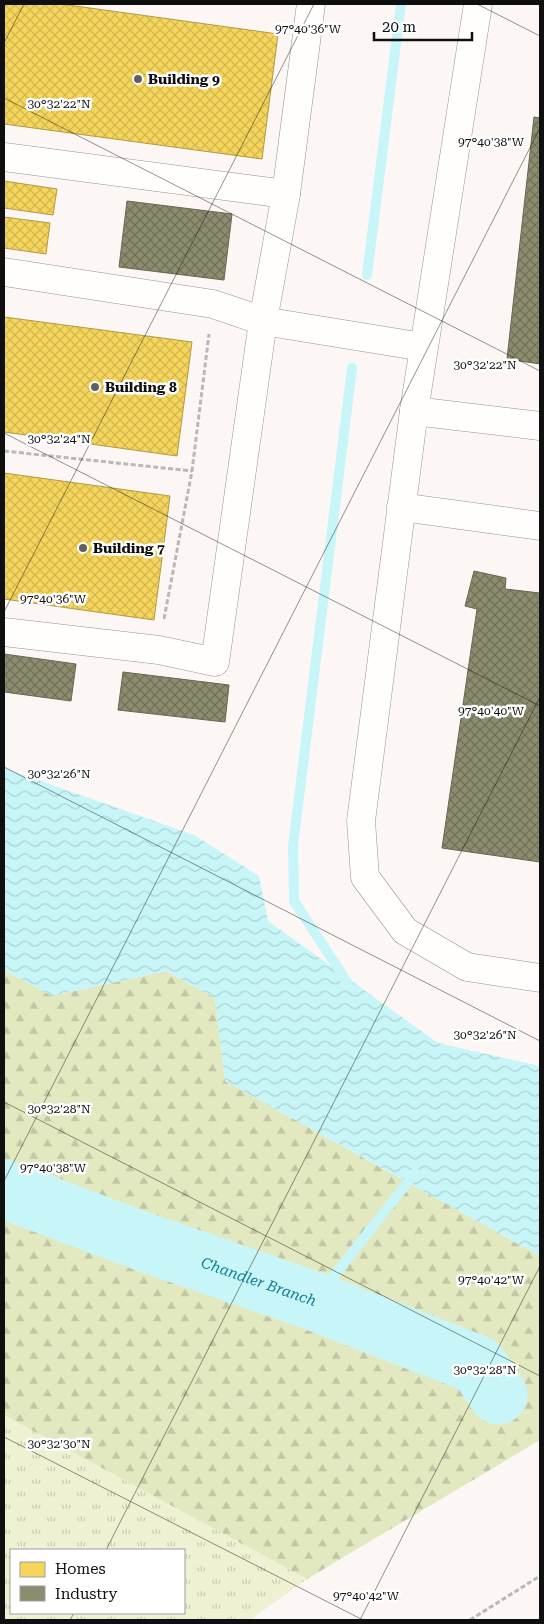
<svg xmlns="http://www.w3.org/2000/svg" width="544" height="1624" viewBox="0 0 544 1624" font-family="'Roboto Serif',serif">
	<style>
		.grass { fill: url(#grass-tufts); fill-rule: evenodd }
		.forest { fill: url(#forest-firs) }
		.water { fill: url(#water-waves) }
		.homes { fill: url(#homes-cross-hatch); stroke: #b19a45 }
		.industry { fill: url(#industry-cross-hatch); stroke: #666652 }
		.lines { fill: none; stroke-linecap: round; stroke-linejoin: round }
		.stream { stroke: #c8f6f8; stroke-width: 10 }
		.river { stroke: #c8f6f8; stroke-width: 59 }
		.minor-casing { stroke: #969392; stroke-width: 29 }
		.path { stroke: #b9b8b8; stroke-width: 3; stroke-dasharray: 5 2.5; stroke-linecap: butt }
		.minor { stroke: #fffefd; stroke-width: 28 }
		.ticks { fill: none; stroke: #0f0f0f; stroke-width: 1; stroke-opacity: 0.45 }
		.poi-dot { fill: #62605f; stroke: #fff; stroke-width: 2 }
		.labels { text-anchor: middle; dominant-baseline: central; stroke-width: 5; stroke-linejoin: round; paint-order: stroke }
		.poi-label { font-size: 14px; font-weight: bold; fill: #0f0f0f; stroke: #fff; text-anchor: start }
		.water-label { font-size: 15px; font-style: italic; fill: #108291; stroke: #fff }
		.ticks-label { font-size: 12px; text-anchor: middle; fill: #0f0f0f; stroke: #fff; stroke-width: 5; stroke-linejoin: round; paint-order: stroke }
	</style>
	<defs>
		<pattern id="grass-tufts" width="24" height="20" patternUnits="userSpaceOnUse" patternTransform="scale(1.25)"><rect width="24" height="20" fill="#eef1d2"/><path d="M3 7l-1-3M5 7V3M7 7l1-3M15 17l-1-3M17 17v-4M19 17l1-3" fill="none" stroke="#cbcdb3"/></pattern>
		<pattern id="forest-firs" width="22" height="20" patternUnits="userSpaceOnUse" patternTransform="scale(1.25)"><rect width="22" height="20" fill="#e2e9c0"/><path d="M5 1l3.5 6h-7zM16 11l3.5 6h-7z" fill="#c1c7a4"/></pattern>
		<pattern id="water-waves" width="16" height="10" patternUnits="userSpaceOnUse" patternTransform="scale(1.25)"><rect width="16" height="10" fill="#c8f6f8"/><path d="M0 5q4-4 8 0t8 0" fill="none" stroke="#abd2d3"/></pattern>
		<pattern id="homes-cross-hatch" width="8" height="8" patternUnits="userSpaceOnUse" patternTransform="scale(1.25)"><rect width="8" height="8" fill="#f6d55c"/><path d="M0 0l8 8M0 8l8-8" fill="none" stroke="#d2b64f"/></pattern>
		<pattern id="industry-cross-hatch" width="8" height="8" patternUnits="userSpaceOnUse" patternTransform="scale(1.25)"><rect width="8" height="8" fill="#8c8c6e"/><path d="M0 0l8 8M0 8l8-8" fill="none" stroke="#717159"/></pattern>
	</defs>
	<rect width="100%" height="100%" fill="#fcf7f4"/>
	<!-- grass -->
	<path class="grass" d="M 4,1415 L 307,1579 L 250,1620 L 4,1620 ZM 11,1550 L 184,1550 L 184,1613 L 11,1613 Z"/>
	<!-- forest -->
	<polygon class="forest" points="4,970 52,996 166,971 215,998 225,1081 540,1256 540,1440 307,1579 4,1415"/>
	<!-- water -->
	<polygon class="water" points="4,768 194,835 259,876 268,921 438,1043 540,1066 540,1256 225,1081 215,998 166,971 52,996 4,970"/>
	<!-- homes -->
	<g class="homes">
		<polygon points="4,4 61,4 278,34 262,159 4,124"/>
		<polygon points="4,181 57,189 53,215 4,208"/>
		<polygon points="4,217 50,223 46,254 4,248"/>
		<polygon points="4,317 192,342 177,456 4,432"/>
		<polygon points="4,473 170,496 154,620 4,599"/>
	</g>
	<!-- industry -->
	<g class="industry">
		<polygon points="534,117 540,118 540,364 507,359"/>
		<polygon points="127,201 232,214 224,280 119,267"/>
		<polygon points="474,571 506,578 505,589 540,593 540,862 442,848 477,609 465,606"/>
		<polygon points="4,654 76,664 71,701 4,692"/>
		<polygon points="123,672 229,685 225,722 118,710"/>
	</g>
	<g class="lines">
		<!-- stream -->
		<g class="stream">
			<polyline points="367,275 401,4"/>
			<polyline points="349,985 294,901 293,846 352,368"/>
			<polyline points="314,1301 415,1173"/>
		</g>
		<!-- river -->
		<path class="river" id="s1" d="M 4,1189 L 144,1242 L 314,1301 L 478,1365 L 498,1395"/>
		<defs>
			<g id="minor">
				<polyline points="311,4 286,194 263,321 423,347"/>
				<polyline points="478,4 414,411 540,426"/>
				<polyline points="4,157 286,194"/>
				<polyline points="4,272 213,304 263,321 215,662 159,650 4,632"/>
				<polyline points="414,411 361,821 365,877 405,931 467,967 540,978"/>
				<polyline points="401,507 540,526"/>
			</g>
		</defs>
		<!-- minor casing -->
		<use href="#minor" class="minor-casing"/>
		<!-- path -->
		<g class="path">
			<polyline points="4,451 192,471"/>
			<polyline points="164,619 192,471 209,334"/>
			<polyline points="470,1620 540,1576"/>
		</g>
		<!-- minor -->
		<use href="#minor" class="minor"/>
	</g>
	<!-- ticks -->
	<path class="ticks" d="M 477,4 L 540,36M 4,43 L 24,4M 4,98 L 540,371M 4,433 L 540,706M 4,612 L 314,4M 4,767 L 540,1041M 4,1102 L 540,1376M 4,1181 L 540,128M 4,1437 L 363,1620M 106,1550 L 540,697M 70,1620 L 74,1613M 360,1620 L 540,1266"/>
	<!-- markers -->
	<g class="poi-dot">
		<circle cx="138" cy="79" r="5"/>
		<circle cx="95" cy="387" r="5"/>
		<circle cx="83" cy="548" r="5"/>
	</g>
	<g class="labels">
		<!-- poi labels -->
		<g class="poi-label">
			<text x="148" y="79">Building 9</text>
			<text x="105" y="387">Building 8</text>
			<text x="93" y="548">Building 7</text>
		</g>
		<!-- water labels -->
		<g class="water-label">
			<text stroke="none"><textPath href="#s1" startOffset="271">Chandler Branch</textPath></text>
		</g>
	</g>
	<g class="ticks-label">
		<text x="308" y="33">97°40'36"W</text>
		<text x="59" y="108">30°32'22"N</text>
		<text x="491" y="146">97°40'38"W</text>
		<text x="485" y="369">30°32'22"N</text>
		<text x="59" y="443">30°32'24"N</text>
		<text x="53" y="603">97°40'36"W</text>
		<text x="491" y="715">97°40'40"W</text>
		<text x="59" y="778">30°32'26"N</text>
		<text x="485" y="1039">30°32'26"N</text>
		<text x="59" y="1113">30°32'28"N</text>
		<text x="53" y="1172">97°40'38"W</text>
		<text x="491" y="1284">97°40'42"W</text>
		<text x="485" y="1374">30°32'28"N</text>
		<text x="59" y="1448">30°32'30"N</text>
		<text x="366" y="1600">97°40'42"W</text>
	</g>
	<!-- border -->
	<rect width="544" height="1624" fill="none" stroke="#0f0f0f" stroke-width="10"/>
	<!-- legend -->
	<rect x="10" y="1549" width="175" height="65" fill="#ffffff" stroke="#9f9f9f"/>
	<rect x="20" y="1562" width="25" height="15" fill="#f6d55c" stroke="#9f9f9f"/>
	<text x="55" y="1574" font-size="15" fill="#0f0f0f">Homes</text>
	<rect x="20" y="1586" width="25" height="15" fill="#8c8c6e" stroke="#9f9f9f"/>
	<text x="55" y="1599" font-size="15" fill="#0f0f0f">Industry</text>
	<!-- scale -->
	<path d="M374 32v8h98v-8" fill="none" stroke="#0f0f0f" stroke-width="2.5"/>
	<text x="382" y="32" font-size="15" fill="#0f0f0f" stroke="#ffffff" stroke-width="4" paint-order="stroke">20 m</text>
</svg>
